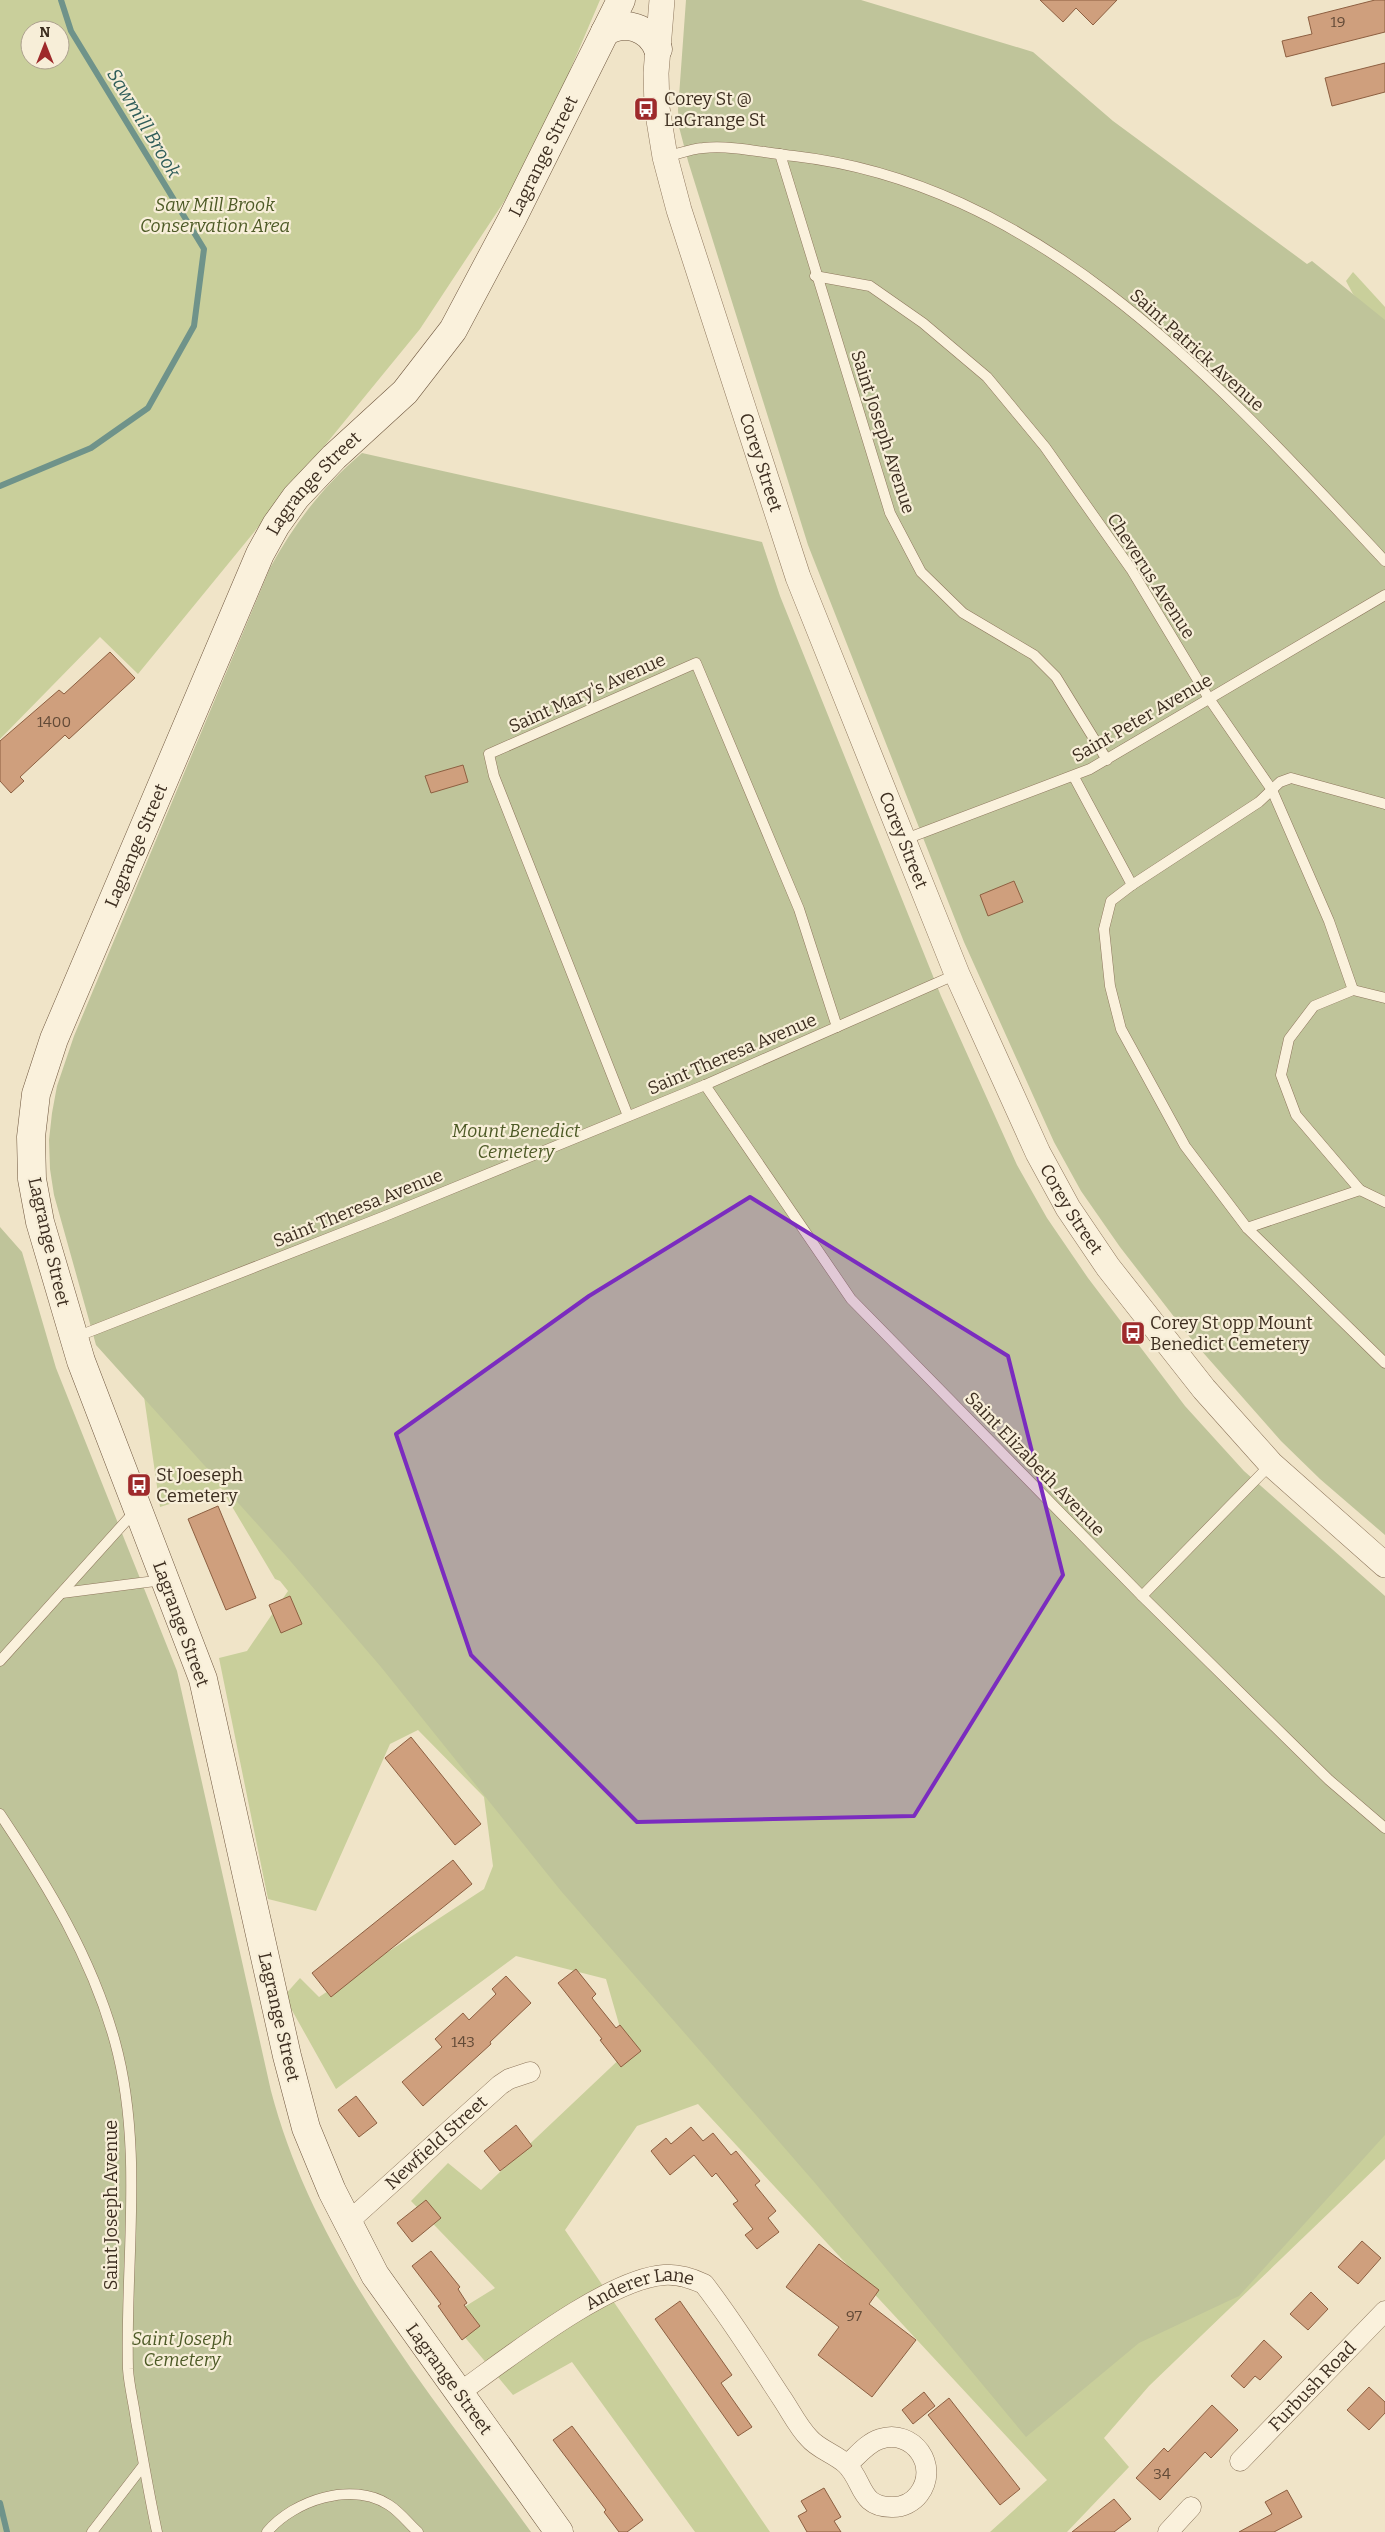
<svg xmlns="http://www.w3.org/2000/svg" width="1385" height="2532" viewBox="0 0 1385 2532" font-family="Bitter,serif">
	<style>
		.green { fill: #c9cf9b; fill-rule: evenodd }
		.cemetery { fill: #bfc49a }
		.lines { fill: none; stroke-linecap: round; stroke-linejoin: round }
		.stream { stroke: #6f938a; stroke-width: 6 }
		.building { fill: #cf9f7d; stroke: #8d5f41 }
		.service-casing { stroke: #8d765c; stroke-width: 11 }
		.minor-casing { stroke: #8d765c; stroke-width: 21 }
		.tertiary-casing { stroke: #8d765c; stroke-width: 26 }
		.secondary-casing { stroke: #6f573f; stroke-width: 29 }
		.service { stroke: #faf1dc; stroke-width: 10 }
		.minor { stroke: #faf1dc; stroke-width: 20 }
		.tertiary { stroke: #faf1dc; stroke-width: 25 }
		.secondary { stroke: #faf1dc; stroke-width: 28 }
		.marked { fill: #7b2cbf; fill-opacity: 0.2; stroke: #7b2cbf; stroke-width: 4; stroke-linejoin: round }
		.labels { text-anchor: middle; dominant-baseline: central; stroke-width: 4.5; stroke-linejoin: round; paint-order: stroke }
		.number-label { font-size: 15px; fill: #624a37 }
		.poi-label { font-size: 18px; fill: #3d2e20; stroke: #f7eed8; text-anchor: start }
		.street-label { font-size: 18px; fill: #3d2e20; stroke: #f7eed8 }
		.park-label { font-size: 18px; font-style: italic; fill: #4d5a26; stroke: #f7eed8 }
		.water-label { font-size: 19px; font-style: italic; fill: #2f5d5a; stroke: #f7eed8 }
	</style>
	<rect width="100%" height="100%" fill="#f0e4c8"/>
	<!-- green -->
	<g class="green">
		<path d="M 0,0 L 600,0 L 532,159 L 420,329 L 138,674 L 100,637 L 0,739 ZM 30,30 L 60,30 L 60,60 L 30,60 Z"/>
		<polygon points="1353,272 1385,307 1385,329 1353,294 1346,281"/>
		<polygon points="139,1362 1385,1834 1385,2159 1149,2386 1104,2438 1129,2467 1067,2532 990,2532 1047,2480 698,2104 637,2126 565,2230 770,2532 695,2532 572,2362 513,2395 448,2317 495,2288 411,2201 448,2163 481,2190 627,2052 606,1979 516,1956 336,2089 284,1996 300,1978 319,1997 484,1889 493,1866 484,1797 418,1730 390,1744 316,1911 268,1899 219,1658 247,1651 288,1591 280,1581 275,1579 221,1488 160,1507"/>
	</g>
	<!-- cemetery -->
	<g class="cemetery">
		<polygon points="686,0 861,0 1033,52 1113,121 1307,264 1312,261 1385,320 1385,1535 1320,1479 1281,1441 1192,1340 1120,1247 1081,1191 1054,1142 964,942 808,545 688,161 679,127 678,110"/>
		<path d="M 362,453 L 762,542 L 780,596 L 941,996 L 1017,1165 L 1047,1218 L 1088,1278 L 1185,1406 L 1244,1471 L 1385,1596 L 1385,2135 L 1239,2296 L 1139,2343 L 1026,2437 L 815,2183 L 561,1891 L 381,1667 L 286,1556 L 96,1345 L 54,1195 L 50,1169 L 49,1140 L 52,1113 L 57,1086 L 74,1036 L 270,568 C 294,524 323,486 362,453 Z"/>
		<path d="M 0,1227 L 22,1252 L 56,1368 L 177,1671 L 271,2091 C 316,2261 430,2392 531,2532 L 0,2532 Z"/>
	</g>
	<g class="lines">
		<!-- stream -->
		<g class="stream">
			<polyline points="0,486 91,448 148,408 194,326 204,249 71,31 61,0"/>
			<polyline points="0,2503 7,2532"/>
		</g>
	</g>
	<!-- building -->
	<g class="building">
		<polygon points="1040,0 1117,0 1093,25 1076,8 1063,22"/>
		<polygon points="1375,0 1385,0 1385,32 1286,57 1282,41 1312,34 1308,17"/>
		<polygon points="1385,63 1385,92 1332,106 1325,78"/>
		<polygon points="110,652 135,678 69,739 65,735 20,777 24,781 11,793 0,781 0,741 59,690 64,694"/>
		<polygon points="463,765 468,782 431,793 425,776"/>
		<polygon points="1014,881 1023,902 988,916 980,895"/>
		<polygon points="218,1506 256,1598 226,1610 188,1519"/>
		<polygon points="290,1596 302,1624 281,1633 269,1605"/>
		<polygon points="411,1737 481,1824 455,1845 385,1758"/>
		<polygon points="453,1860 472,1884 331,1997 312,1973"/>
		<polygon points="576,1969 596,1994 592,1998 616,2028 620,2025 641,2051 621,2067 600,2040 602,2039 558,1983"/>
		<polygon points="506,1976 531,2003 490,2042 491,2044 423,2106 402,2082 442,2047 435,2039 463,2013 469,2020 496,1994 492,1989"/>
		<polygon points="356,2096 377,2123 359,2137 338,2110"/>
		<polygon points="516,2125 532,2146 500,2171 484,2151"/>
		<polygon points="691,2127 703,2141 713,2133 731,2155 736,2151 760,2181 755,2185 776,2211 768,2218 779,2232 757,2249 745,2235 753,2229 733,2204 738,2201 716,2173 712,2177 694,2155 670,2175 651,2151 666,2138 671,2144"/>
		<polygon points="426,2200 441,2218 412,2242 397,2223"/>
		<polygon points="1362,2241 1381,2258 1358,2284 1338,2267"/>
		<polygon points="819,2244 879,2290 869,2304 916,2340 872,2397 818,2355 839,2327 786,2287"/>
		<polygon points="431,2251 460,2287 458,2289 467,2303 464,2305 480,2326 462,2340 438,2306 441,2304 412,2266"/>
		<polygon points="1311,2292 1328,2309 1308,2330 1290,2314"/>
		<polygon points="680,2301 732,2375 721,2383 752,2427 738,2436 655,2319"/>
		<polygon points="1264,2340 1282,2357 1260,2380 1255,2376 1244,2388 1231,2376"/>
		<polygon points="1369,2387 1385,2402 1385,2413 1369,2430 1347,2410"/>
		<polygon points="924,2392 935,2406 913,2424 902,2410"/>
		<polygon points="949,2398 1020,2489 1000,2505 928,2415"/>
		<polygon points="1212,2405 1238,2430 1211,2458 1205,2452 1160,2500 1136,2478 1164,2448 1168,2452"/>
		<polygon points="572,2426 643,2520 627,2532 619,2532 604,2512 606,2510 553,2440"/>
		<polygon points="824,2488 841,2517 834,2521 841,2532 807,2532 798,2516 807,2511 801,2501"/>
		<polygon points="1287,2490 1302,2517 1274,2532 1239,2532 1272,2514 1265,2502"/>
		<polygon points="1114,2499 1131,2519 1114,2532 1072,2532"/>
	</g>
	<g class="lines">
		<defs>
			<g id="service">
				<polyline points="780,154 890,513 921,572 963,613 1034,655 1056,677 1107,760"/>
				<path d="M 665,157 C 678,154 690,149 703,148 C 733,145 764,153 794,156 C 1045,185 1222,387 1385,561"/>
				<polyline points="815,276 870,286 923,323 987,377 1045,447 1131,569 1208,697 1272,790 1329,921 1353,990"/>
				<polyline points="1074,777 1132,885"/>
				<polyline points="1385,804 1291,778 1280,782 1259,802 1132,885 1111,901 1104,929 1110,986 1121,1029 1185,1146 1247,1228 1385,1363"/>
				<polyline points="903,840 1090,769 1385,595"/>
				<polyline points="1385,998 1353,990 1314,1006 1289,1039 1281,1075 1296,1115 1360,1190 1385,1202"/>
				<polyline points="705,1085 851,1299 1142,1596 1329,1780 1385,1828"/>
				<polyline points="628,1116 494,776 489,754 696,663 799,909 837,1027"/>
				<polyline points="1247,1228 1360,1190"/>
				<polyline points="76,1337 385,1216 705,1085 957,974"/>
				<polyline points="62,1593 163,1580"/>
				<polyline points="1142,1596 1271,1464"/>
				<polyline points="0,1661 136,1510"/>
				<path d="M 0,1814 C 48,1886 92,1958 115,2042 C 144,2148 125,2261 128,2369 C 129,2386 134,2404 136,2421 C 143,2458 149,2495 157,2532"/>
				<polyline points="92,2532 143,2466"/>
				<path d="M 267,2532 C 294,2500 352,2481 389,2505 C 400,2512 409,2524 418,2532"/>
			</g>
			<g id="minor">
				<path id="s1" d="M 347,2223 L 500,2085 L 509,2079 L 530,2072"/>
				<path id="s2" d="M 459,2393 C 507,2359 607,2279 664,2275 C 678,2274 691,2278 704,2284 C 732,2320 756,2359 781,2397 C 790,2410 798,2427 809,2438 C 818,2449 835,2454 846,2464 C 864,2481 859,2508 893,2507 C 903,2507 913,2502 919,2494 C 940,2466 913,2428 880,2439 C 867,2443 857,2456 847,2465"/>
				<path id="s3" d="M 1240,2461 L 1385,2311"/>
				<polyline points="1168,2532 1191,2507"/>
			</g>
			<g id="tertiary">
				<path id="s4" d="M 662,0 L 656,73 L 657,108 L 665,157 L 679,210 L 798,577 L 957,974 L 1038,1153 L 1068,1208 L 1108,1267 L 1204,1389 L 1271,1464 L 1385,1565"/>
			</g>
			<g id="secondary">
				<path d="M 605,32 C 625,20 649,27 658,49"/>
				<path id="s5" d="M 559,2532 L 375,2275 L 332,2191 L 306,2128 L 287,2056 L 203,1679 L 81,1361 L 40,1222 L 32,1179 L 31,1137 L 36,1094 L 54,1039 L 260,554 L 276,525 L 296,497 L 334,457 L 405,392 L 453,330 L 512,219 L 621,0"/>
			</g>
		</defs>
		<!-- service casing -->
		<use href="#service" class="service-casing"/>
		<!-- minor casing -->
		<use href="#minor" class="minor-casing"/>
		<!-- tertiary casing -->
		<use href="#tertiary" class="tertiary-casing"/>
		<!-- secondary casing -->
		<use href="#secondary" class="secondary-casing"/>
		<!-- service -->
		<use href="#service" class="service"/>
		<!-- minor -->
		<use href="#minor" class="minor"/>
		<!-- tertiary -->
		<use href="#tertiary" class="tertiary"/>
		<!-- secondary -->
		<use href="#secondary" class="secondary"/>
	</g>
	<!-- marked area -->
	<path class="marked" d="M 750,1197 L 1008,1356 L 1063,1575 L 914,1816 L 637,1822 L 471,1655 L 396,1434 L 589,1296 Z"/>
	<!-- icons -->
	<defs>
		<symbol id="bus-square" viewBox="-11 -11 22 22"><rect x="-9" y="-9" width="18" height="18" rx="4" fill="#9e2a2b" stroke="#f7eed8"/><path d="M-5-6H5V4H4V6H2V4H-2V6H-4V4H-5ZM-3.5-4V0h7V-4ZM-3.5 1.2v1.5H-2V1.2ZM2 1.2v1.5H3.5V1.2Z" fill="#fff"/></symbol>
	</defs>
	<g fill-rule="evenodd">
		<use href="#bus-square" x="632" y="95" width="28" height="28"/>
		<use href="#bus-square" x="1119" y="1319" width="28" height="28"/>
		<use href="#bus-square" x="125" y="1471" width="28" height="28"/>
	</g>
	<g class="labels">
		<!-- number labels -->
		<g class="number-label">
			<text x="1338" y="22">19</text>
			<text x="54" y="722">1400</text>
			<text x="463" y="2042">143</text>
			<text x="854" y="2316">97</text>
			<text x="1162" y="2474">34</text>
		</g>
		<!-- poi labels -->
		<g class="poi-label">
			<text x="664" y="99">Corey St @<tspan x="664" dy="21">LaGrange St</tspan></text>
			<text x="1150" y="1323">Corey St opp Mount<tspan x="1150" dy="21">Benedict Cemetery</tspan></text>
			<text x="156" y="1475">St Joeseph<tspan x="156" dy="21">Cemetery</tspan></text>
		</g>
		<!-- street labels -->
		<g class="street-label">
			<text stroke="none"><textPath href="#s5" startOffset="2632">Lagrange Street</textPath></text>
			<text transform="translate(1197 350) rotate(42)">Saint Patrick Avenue</text>
			<text transform="translate(883 432) rotate(72)">Saint Joseph Avenue</text>
			<text stroke="none"><textPath href="#s4" startOffset="478">Corey Street</textPath></text>
			<text stroke="none"><textPath href="#s5" startOffset="2228">Lagrange Street</textPath></text>
			<text transform="translate(1151 576) rotate(57)">Cheverus Avenue</text>
			<text transform="translate(587 693) rotate(-24)">Saint Mary's Avenue</text>
			<text transform="translate(1142 718) rotate(-30)">Saint Peter Avenue</text>
			<text stroke="none"><textPath href="#s4" startOffset="882">Corey Street</textPath></text>
			<text stroke="none"><textPath href="#s5" startOffset="1822">Lagrange Street</textPath></text>
			<text transform="translate(732 1054) rotate(-23)">Saint Theresa Avenue</text>
			<text transform="translate(358 1208) rotate(-22)">Saint Theresa Avenue</text>
			<text stroke="none"><textPath href="#s4" startOffset="1288">Corey Street</textPath></text>
			<text transform="translate(49 1242) rotate(77)">Lagrange Street</text>
			<text transform="translate(1035 1464) rotate(46)">Saint Elizabeth Avenue</text>
			<text transform="translate(181 1624) rotate(70)">Lagrange Street</text>
			<text transform="translate(279 2017) rotate(77)">Lagrange Street</text>
			<text stroke="none"><textPath href="#s1" startOffset="120">Newfield Street</textPath></text>
			<text transform="translate(111 2205) rotate(-90)">Saint Joseph Avenue</text>
			<text stroke="none"><textPath href="#s2" startOffset="212">Anderer Lane</textPath></text>
			<text transform="translate(449 2379) rotate(54)">Lagrange Street</text>
			<text stroke="none"><textPath href="#s3" startOffset="104">Furbush Road</textPath></text>
		</g>
		<!-- park labels -->
		<g class="park-label">
			<text x="215" y="205">Saw Mill Brook<tspan x="215" dy="21">Conservation Area</tspan></text>
			<text x="516" y="1131">Mount Benedict<tspan x="516" dy="21">Cemetery</tspan></text>
			<text x="182" y="2339">Saint Joseph<tspan x="182" dy="21">Cemetery</tspan></text>
		</g>
		<!-- water labels -->
		<g class="water-label">
			<text transform="translate(144 123) rotate(59)">Sawmill Brook</text>
		</g>
	</g>
	<!-- north arrow -->
	<g transform="translate(45 45)"><circle r="24" fill="#f7eed8" stroke="#ada18e"/>
	<path d="M0-4L9 19L0 12L-9 19Z" fill="#9e2a2b"/>
	<text y="-8" font-size="14" font-weight="bold" text-anchor="middle" fill="#3d2e20">N</text>
	</g>
</svg>
